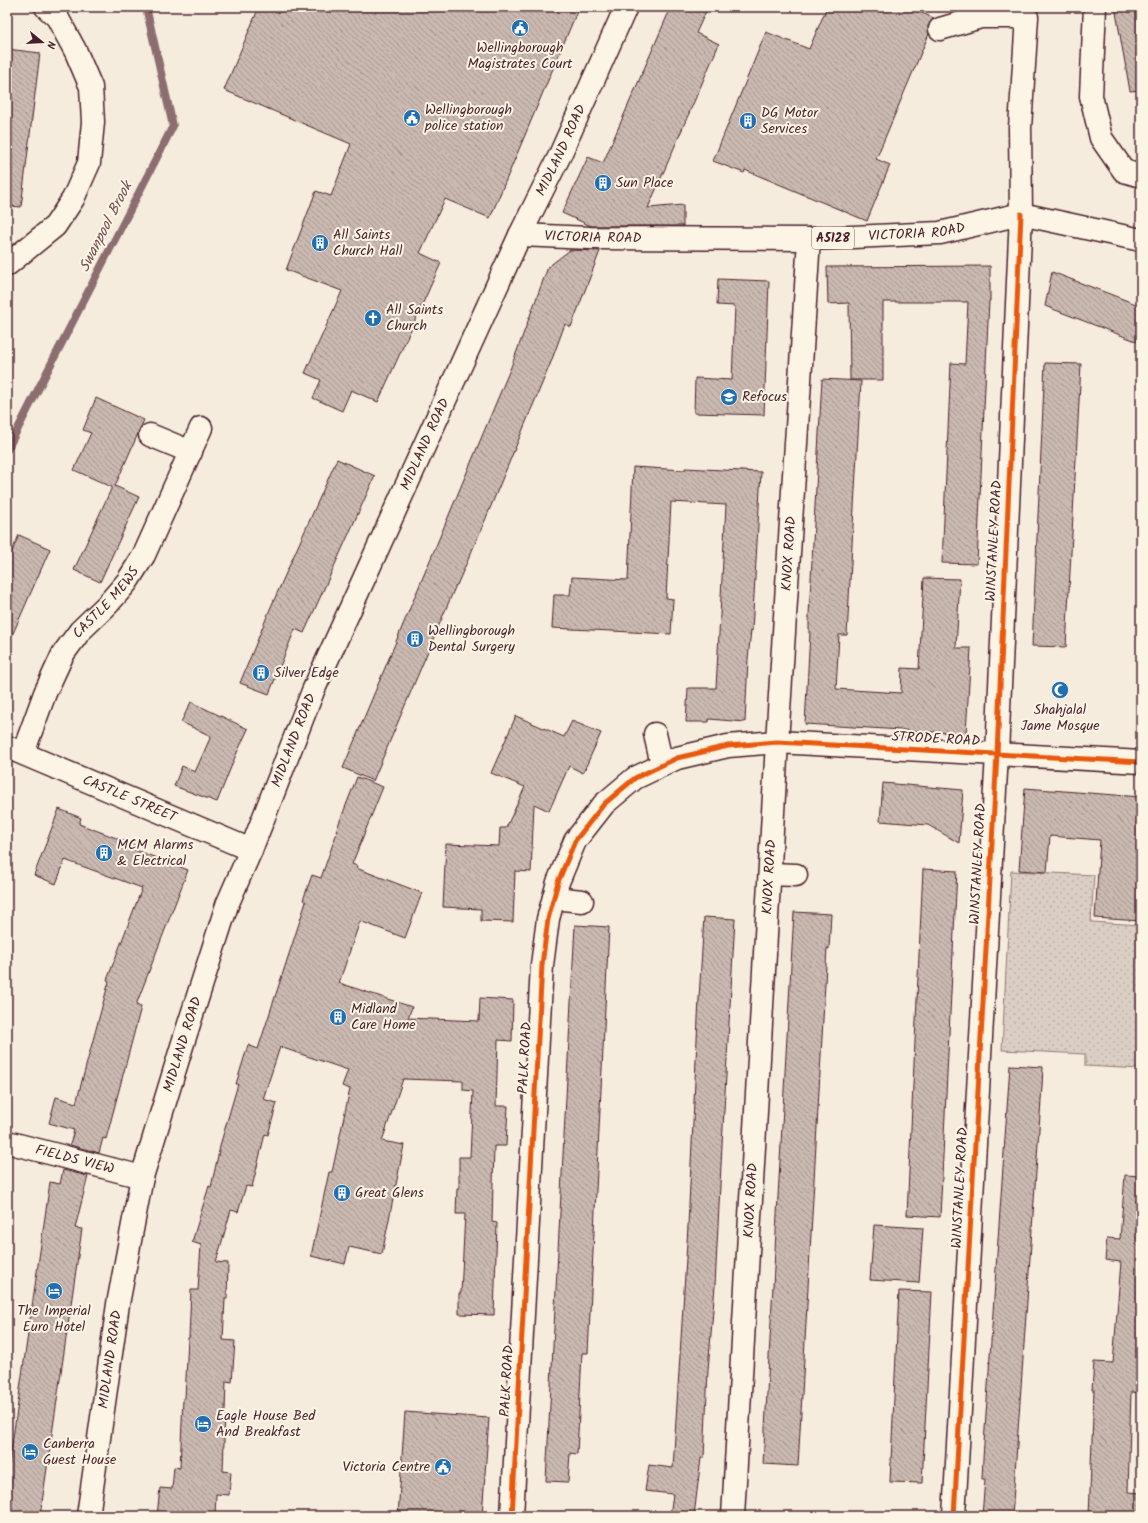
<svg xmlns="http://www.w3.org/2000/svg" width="1148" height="1523" viewBox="0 0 1148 1523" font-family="Kalam,sans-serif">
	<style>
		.grass { fill: url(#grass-dots); stroke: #927678 }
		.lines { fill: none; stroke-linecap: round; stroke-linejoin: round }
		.stream { stroke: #8c6e70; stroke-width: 8 }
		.building { fill: url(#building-back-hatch); stroke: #4a1f2b }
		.minor-casing { stroke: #4a1f2b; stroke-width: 25 }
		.major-casing { stroke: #4a1f2b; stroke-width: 25 }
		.minor { stroke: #fcf5e5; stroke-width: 22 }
		.major { stroke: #fcf5e5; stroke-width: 22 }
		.cycleway-casing { stroke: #fcf5e5; stroke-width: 8 }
		.cycleway { stroke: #e8590c; stroke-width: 5 }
		.labels { text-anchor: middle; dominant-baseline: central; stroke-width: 4; stroke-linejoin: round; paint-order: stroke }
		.shield { fill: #fcf5e5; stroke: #7f5f63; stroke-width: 1 }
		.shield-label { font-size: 13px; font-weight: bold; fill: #4a1f2b }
		.poi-label { font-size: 14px; fill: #4a1f2b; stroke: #fcf5e5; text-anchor: start }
		.street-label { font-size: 14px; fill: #4a1f2b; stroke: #fcf5e5 }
		.water-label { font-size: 15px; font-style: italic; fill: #704d53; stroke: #fcf5e5 }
	</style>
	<defs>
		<pattern id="grass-dots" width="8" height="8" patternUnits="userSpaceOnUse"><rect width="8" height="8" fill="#dbcec4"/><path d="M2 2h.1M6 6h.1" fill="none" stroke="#bdb0a9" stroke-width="1.8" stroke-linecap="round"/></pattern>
		<pattern id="building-back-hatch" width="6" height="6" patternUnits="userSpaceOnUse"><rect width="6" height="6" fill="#cab9b1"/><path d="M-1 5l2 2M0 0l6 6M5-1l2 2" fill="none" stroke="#a69690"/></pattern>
	</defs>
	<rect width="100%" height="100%" fill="#f5ecde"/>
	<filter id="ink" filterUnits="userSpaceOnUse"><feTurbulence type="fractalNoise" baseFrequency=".025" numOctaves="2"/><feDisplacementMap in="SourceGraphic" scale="8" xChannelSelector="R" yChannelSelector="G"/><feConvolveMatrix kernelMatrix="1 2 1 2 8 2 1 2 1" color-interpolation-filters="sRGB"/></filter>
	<g filter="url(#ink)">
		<!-- grass -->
		<polygon class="grass" points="1011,871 1094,875 1091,922 1141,925 1141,1069 1085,1066 1085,1054 1002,1050"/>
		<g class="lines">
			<!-- stream -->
			<polyline class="stream" points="7,450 173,126 146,7"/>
		</g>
		<!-- building -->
		<g class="building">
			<polygon points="259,7 579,7 490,218 445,199 420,253 441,263 378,402 351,390 342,411 313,398 321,380 305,373 342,291 286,270 316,191 331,196 351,144 224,90"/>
			<polygon points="671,7 708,7 696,33 719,44 648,208 683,205 683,226 591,226 562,213 588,157 603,163"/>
			<polygon points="827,7 907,7 934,18 931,21 928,26 929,34 876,159 890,165 867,221 745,170 744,173 713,161 766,32 809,49"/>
			<polygon points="1115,7 1141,7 1141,90 1130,91"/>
			<polygon points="7,49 40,53 21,207 7,206"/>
			<polygon points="570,250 600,251 571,327 565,324 551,362 481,530 457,585 456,585 373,781 343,768 511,367 548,267"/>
			<polygon points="990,266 990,301 989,301 987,342 977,564 942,563 951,363 965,364 968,302 883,302 883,380 850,380 849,303 828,304 827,267"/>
			<polygon points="1052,272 1141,306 1141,343 1045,306"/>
			<polygon points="718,279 769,281 764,415 694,413 695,378 732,380 735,306 717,305"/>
			<polygon points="1045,363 1081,364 1066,647 1032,646"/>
			<polygon points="822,379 861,381 847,635 839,635 836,689 901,693 902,668 919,669 924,578 960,579 956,648 971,648 966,734 805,724 810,633 809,633 809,615"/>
			<polygon points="96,398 144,420 115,486 139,497 100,582 74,570 112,487 74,470 91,433 83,430"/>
			<polygon points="337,459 375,476 304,633 295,629 269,694 240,683 270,609"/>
			<polygon points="633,467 685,470 685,468 761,472 752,631 751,630 748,659 745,722 709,719 709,722 686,722 688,688 716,688 726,505 671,502 666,598 673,599 671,634 552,628 554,595 570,595 572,577 628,580"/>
			<polygon points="19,535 50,549 7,647 7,563"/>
			<polygon points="191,702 248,729 235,757 217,802 174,786 182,766 195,772 211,736 181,722"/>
			<polygon points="516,716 564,737 572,721 601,733 583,773 569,766 549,811 534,804 531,872 515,871 513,922 481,921 481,909 443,907 446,844 499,846 500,828 506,828 525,787 491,773"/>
			<polygon points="357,777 383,787 352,864 357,866 356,868 422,893 405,938 360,921 339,983 412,1007 408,1018 479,1021 480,998 513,1000 512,1041 498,1040 496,1106 508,1106 506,1146 494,1146 492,1222 497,1223 494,1315 459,1314 459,1293 461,1293 465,1214 456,1214 457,1188 459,1188 459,1157 470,1157 473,1091 463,1090 463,1081 403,1079 382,1141 404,1145 382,1254 349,1247 345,1264 311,1256 329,1172 332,1172 350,1089 342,1086 348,1070 280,1047 263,1099 277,1103 268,1135 265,1134 252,1187 246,1186 238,1212 231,1210 216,1262 228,1263 227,1299 225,1299 223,1340 235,1341 232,1382 226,1381 223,1471 231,1472 229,1495 216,1494 215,1516 157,1516 160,1488 172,1489 174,1467 180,1468 183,1398 185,1398 188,1338 189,1338 191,1290 198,1290 201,1245 192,1242 209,1186 211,1187 221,1142 238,1084 236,1084 248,1045 258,1049 306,902 303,900 312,875 321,878 337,832 336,831"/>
			<polygon points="883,783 963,790 959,843 928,825 880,821"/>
			<polygon points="1025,788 1141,797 1141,921 1095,918 1100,840 1050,836 1047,872 1019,870"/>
			<polygon points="59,809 81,818 79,824 135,845 133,849 188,870 136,1005 141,1007 106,1139 103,1138 99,1153 70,1145 74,1130 49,1123 56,1097 76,1103 109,981 107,980 142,888 65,860 56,884 34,875"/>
			<polygon points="923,869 957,871 940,1217 907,1215"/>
			<polygon points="794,912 831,914 829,949 827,948 798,1466 763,1464"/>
			<polygon points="704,917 735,919 722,1145 715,1286 708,1370 704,1458 701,1458 694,1516 670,1516 673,1494 645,1491 649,1465 673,1468 688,1226 699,998"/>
			<polygon points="575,925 609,927 588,1353 582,1353 577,1454 570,1453 568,1482 546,1481"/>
			<polygon points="1010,1065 1043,1067 1042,1086 1012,1516 982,1516 985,1479 982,1479 983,1458"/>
			<polygon points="63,1170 88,1176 75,1228 82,1229 40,1516 7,1516 7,1479 50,1182 60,1184"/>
			<polygon points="1125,1175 1141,1176 1141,1393 1131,1392 1128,1492 1141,1493 1141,1516 1089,1516 1094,1390 1092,1390 1094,1362 1113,1363 1121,1262 1105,1260 1107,1238 1120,1239"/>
			<polygon points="874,1225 923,1228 919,1283 870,1280"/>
			<polygon points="899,1291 932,1292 922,1483 890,1482"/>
			<polygon points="405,1412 489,1418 482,1516 398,1516"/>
		</g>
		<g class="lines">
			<defs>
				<g id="minor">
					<polyline points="1095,7 1091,96 1101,138 1124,171 1141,176"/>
					<polyline points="940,29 981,17 1027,17 1020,128 1021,214 997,754 954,1516"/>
					<polyline points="7,265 55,226 73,199 89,163 93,122 91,87 76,52 57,17 46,7"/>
					<polyline points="150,435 191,452"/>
					<polyline points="655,734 662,765"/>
					<path id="s1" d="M 7,747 L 251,850"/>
					<path id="s2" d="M 23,753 L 45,693 L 63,654 L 80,631 L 107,605 L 127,582 L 144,555 L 201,428"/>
					<polyline points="770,874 796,875"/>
					<polyline points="554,898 582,901"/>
					<path id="s3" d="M 7,1142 L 142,1177"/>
					<polyline points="512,1516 542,965 548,919 558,882 575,841 604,804 635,778 677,758 728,746 777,742 1141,762"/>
					<path id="s4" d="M 733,1516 L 777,742 L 809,239"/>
				</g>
				<g id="major">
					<path id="s5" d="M 520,235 L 590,238 L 809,239 L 940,233 L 1021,214 L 1141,240"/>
					<path id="s6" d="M 88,1516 L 118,1304 L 142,1177 L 182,1046 L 227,905 L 251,850 L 313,691 L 520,235 L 559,157 L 626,7"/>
				</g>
			</defs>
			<!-- minor casing -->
			<use href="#minor" class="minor-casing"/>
			<!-- major casing -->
			<use href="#major" class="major-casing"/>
			<!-- minor -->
			<use href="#minor" class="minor"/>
			<!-- major -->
			<use href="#major" class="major"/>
			<defs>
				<g id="cycleway">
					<polyline points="512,1516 542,965 548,919 558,882 575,841 604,804 635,778 677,758 728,746 777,742 1141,762"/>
					<polyline points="954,1516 997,754 1021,214"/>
				</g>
			</defs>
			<!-- cycleway casing -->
			<use href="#cycleway" class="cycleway-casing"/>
			<!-- cycleway -->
			<use href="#cycleway" class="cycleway"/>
		</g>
	</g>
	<!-- icons -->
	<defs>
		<symbol id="civic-disc" viewBox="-11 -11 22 22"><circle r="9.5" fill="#1f6fb2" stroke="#fcf5e5"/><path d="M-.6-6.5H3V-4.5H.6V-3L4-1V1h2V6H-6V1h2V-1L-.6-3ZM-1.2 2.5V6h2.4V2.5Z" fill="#fff"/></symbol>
		<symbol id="building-disc" viewBox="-11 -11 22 22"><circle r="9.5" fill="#1f6fb2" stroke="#fcf5e5"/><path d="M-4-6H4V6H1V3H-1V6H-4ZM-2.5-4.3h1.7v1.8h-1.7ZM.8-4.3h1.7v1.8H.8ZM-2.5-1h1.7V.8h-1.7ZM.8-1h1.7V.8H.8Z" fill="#fff"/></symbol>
		<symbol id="church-disc" viewBox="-11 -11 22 22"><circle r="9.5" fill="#1f6fb2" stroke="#fcf5e5"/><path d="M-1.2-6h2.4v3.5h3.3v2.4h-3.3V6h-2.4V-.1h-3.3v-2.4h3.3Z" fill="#fff"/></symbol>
		<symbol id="school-disc" viewBox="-11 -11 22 22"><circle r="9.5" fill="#1f6fb2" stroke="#fcf5e5"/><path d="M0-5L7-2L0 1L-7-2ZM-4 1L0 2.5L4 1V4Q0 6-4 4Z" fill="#fff"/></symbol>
		<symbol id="mosque-disc" viewBox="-11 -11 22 22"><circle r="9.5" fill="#1f6fb2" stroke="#fcf5e5"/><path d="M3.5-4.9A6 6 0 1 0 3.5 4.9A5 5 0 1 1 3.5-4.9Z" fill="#fff"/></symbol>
		<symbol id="hotel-disc" viewBox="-11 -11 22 22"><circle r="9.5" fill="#1f6fb2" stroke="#fcf5e5"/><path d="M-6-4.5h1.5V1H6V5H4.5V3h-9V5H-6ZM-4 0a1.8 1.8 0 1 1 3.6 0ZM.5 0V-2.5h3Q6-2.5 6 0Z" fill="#fff"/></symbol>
	</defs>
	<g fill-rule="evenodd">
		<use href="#civic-disc" x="510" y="18" width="20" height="20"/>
		<use href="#civic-disc" x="402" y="108" width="20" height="20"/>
		<use href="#building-disc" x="738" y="111" width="20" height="20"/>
		<use href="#building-disc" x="593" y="173" width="20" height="20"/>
		<use href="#building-disc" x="310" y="233" width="20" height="20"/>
		<use href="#church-disc" x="363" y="308" width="20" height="20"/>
		<use href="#school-disc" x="719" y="387" width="20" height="20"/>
		<use href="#building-disc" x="405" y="629" width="20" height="20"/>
		<use href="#building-disc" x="251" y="663" width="20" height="20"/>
		<use href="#mosque-disc" x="1050" y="680" width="20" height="20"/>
		<use href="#building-disc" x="94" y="843" width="20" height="20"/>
		<use href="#building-disc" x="328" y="1007" width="20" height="20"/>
		<use href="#building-disc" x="332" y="1183" width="20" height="20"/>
		<use href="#hotel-disc" x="44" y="1281" width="20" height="20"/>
		<use href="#hotel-disc" x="193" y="1414" width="20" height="20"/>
		<use href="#hotel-disc" x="20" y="1442" width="20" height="20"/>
		<use href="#civic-disc" x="433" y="1457" width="20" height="20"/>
	</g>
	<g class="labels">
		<!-- shield labels -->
		<rect class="shield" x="812" y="227" width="42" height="22" rx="3"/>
		<g class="shield-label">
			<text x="833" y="238">A5128</text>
		</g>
		<!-- poi labels -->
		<g class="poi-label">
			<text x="520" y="48" text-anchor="middle">Wellingborough<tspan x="520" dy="16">Magistrates Court</tspan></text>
			<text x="425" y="110">Wellingborough<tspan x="425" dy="16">police station</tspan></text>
			<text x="761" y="113">DG Motor<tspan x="761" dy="16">Services</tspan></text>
			<text x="616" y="183">Sun Place</text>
			<text x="333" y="235">All Saints<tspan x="333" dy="16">Church Hall</tspan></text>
			<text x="386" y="310">All Saints<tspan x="386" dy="16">Church</tspan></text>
			<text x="742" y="397">Refocus</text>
			<text x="428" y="631">Wellingborough<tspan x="428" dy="16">Dental Surgery</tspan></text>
			<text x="274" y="673">Silver Edge</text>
			<text x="1060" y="710" text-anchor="middle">Shahjalal<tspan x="1060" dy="16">Jame Mosque</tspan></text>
			<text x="117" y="845">MCM Alarms<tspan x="117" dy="16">&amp; Electrical</tspan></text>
			<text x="351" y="1009">Midland<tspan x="351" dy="16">Care Home</tspan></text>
			<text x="355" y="1193">Great Glens</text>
			<text x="54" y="1311" text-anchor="middle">The Imperial<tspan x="54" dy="16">Euro Hotel</tspan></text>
			<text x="216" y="1416">Eagle House Bed<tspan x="216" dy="16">And Breakfast</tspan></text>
			<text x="43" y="1444">Canberra<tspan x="43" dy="16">Guest House</tspan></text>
			<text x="430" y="1467" text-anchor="end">Victoria Centre</text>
		</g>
		<!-- street labels -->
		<g class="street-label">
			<text stroke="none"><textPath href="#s6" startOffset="1454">MIDLAND ROAD</textPath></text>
			<text stroke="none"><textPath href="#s5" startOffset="397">VICTORIA ROAD</textPath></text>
			<text stroke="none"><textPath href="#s5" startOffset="73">VICTORIA ROAD</textPath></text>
			<text stroke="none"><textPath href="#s6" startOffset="1130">MIDLAND ROAD</textPath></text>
			<text transform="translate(994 541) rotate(-87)">WINSTANLEY ROAD</text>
			<text stroke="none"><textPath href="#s4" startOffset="964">KNOX ROAD</textPath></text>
			<text stroke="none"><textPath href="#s2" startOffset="174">CASTLE MEWS</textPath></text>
			<text transform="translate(936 739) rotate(3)">STRODE ROAD</text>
			<text stroke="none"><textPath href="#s6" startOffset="806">MIDLAND ROAD</textPath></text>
			<text stroke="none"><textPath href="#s1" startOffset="133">CASTLE STREET</textPath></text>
			<text transform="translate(978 864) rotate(-87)">WINSTANLEY ROAD</text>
			<text stroke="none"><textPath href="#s4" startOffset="640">KNOX ROAD</textPath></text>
			<text stroke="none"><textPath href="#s6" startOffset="482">MIDLAND ROAD</textPath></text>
			<text transform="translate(525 1058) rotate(-87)">PALK ROAD</text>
			<text stroke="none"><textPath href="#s3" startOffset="70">FIELDS VIEW</textPath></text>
			<text transform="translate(960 1188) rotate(-87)">WINSTANLEY ROAD</text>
			<text stroke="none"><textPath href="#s4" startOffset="316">KNOX ROAD</textPath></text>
			<text stroke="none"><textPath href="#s6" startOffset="158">MIDLAND ROAD</textPath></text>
			<text transform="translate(507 1381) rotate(-87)">PALK ROAD</text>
		</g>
		<!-- water labels -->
		<g class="water-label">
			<text transform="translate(106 227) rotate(-63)">Swanpool Brook</text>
		</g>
	</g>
	<!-- margin -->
	<rect width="1148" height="1523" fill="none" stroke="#fcf5e5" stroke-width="24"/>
	<rect x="12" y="12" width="1124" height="1499" fill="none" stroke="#4a1f2b" stroke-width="1.5" filter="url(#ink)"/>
	<!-- north arrow -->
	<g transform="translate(42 42) rotate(108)" stroke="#fcf5e5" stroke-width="3" paint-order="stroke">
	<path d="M0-3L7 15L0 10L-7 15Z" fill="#4a1f2b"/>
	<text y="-6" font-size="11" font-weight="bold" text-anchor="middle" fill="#4a1f2b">N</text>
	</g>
</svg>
